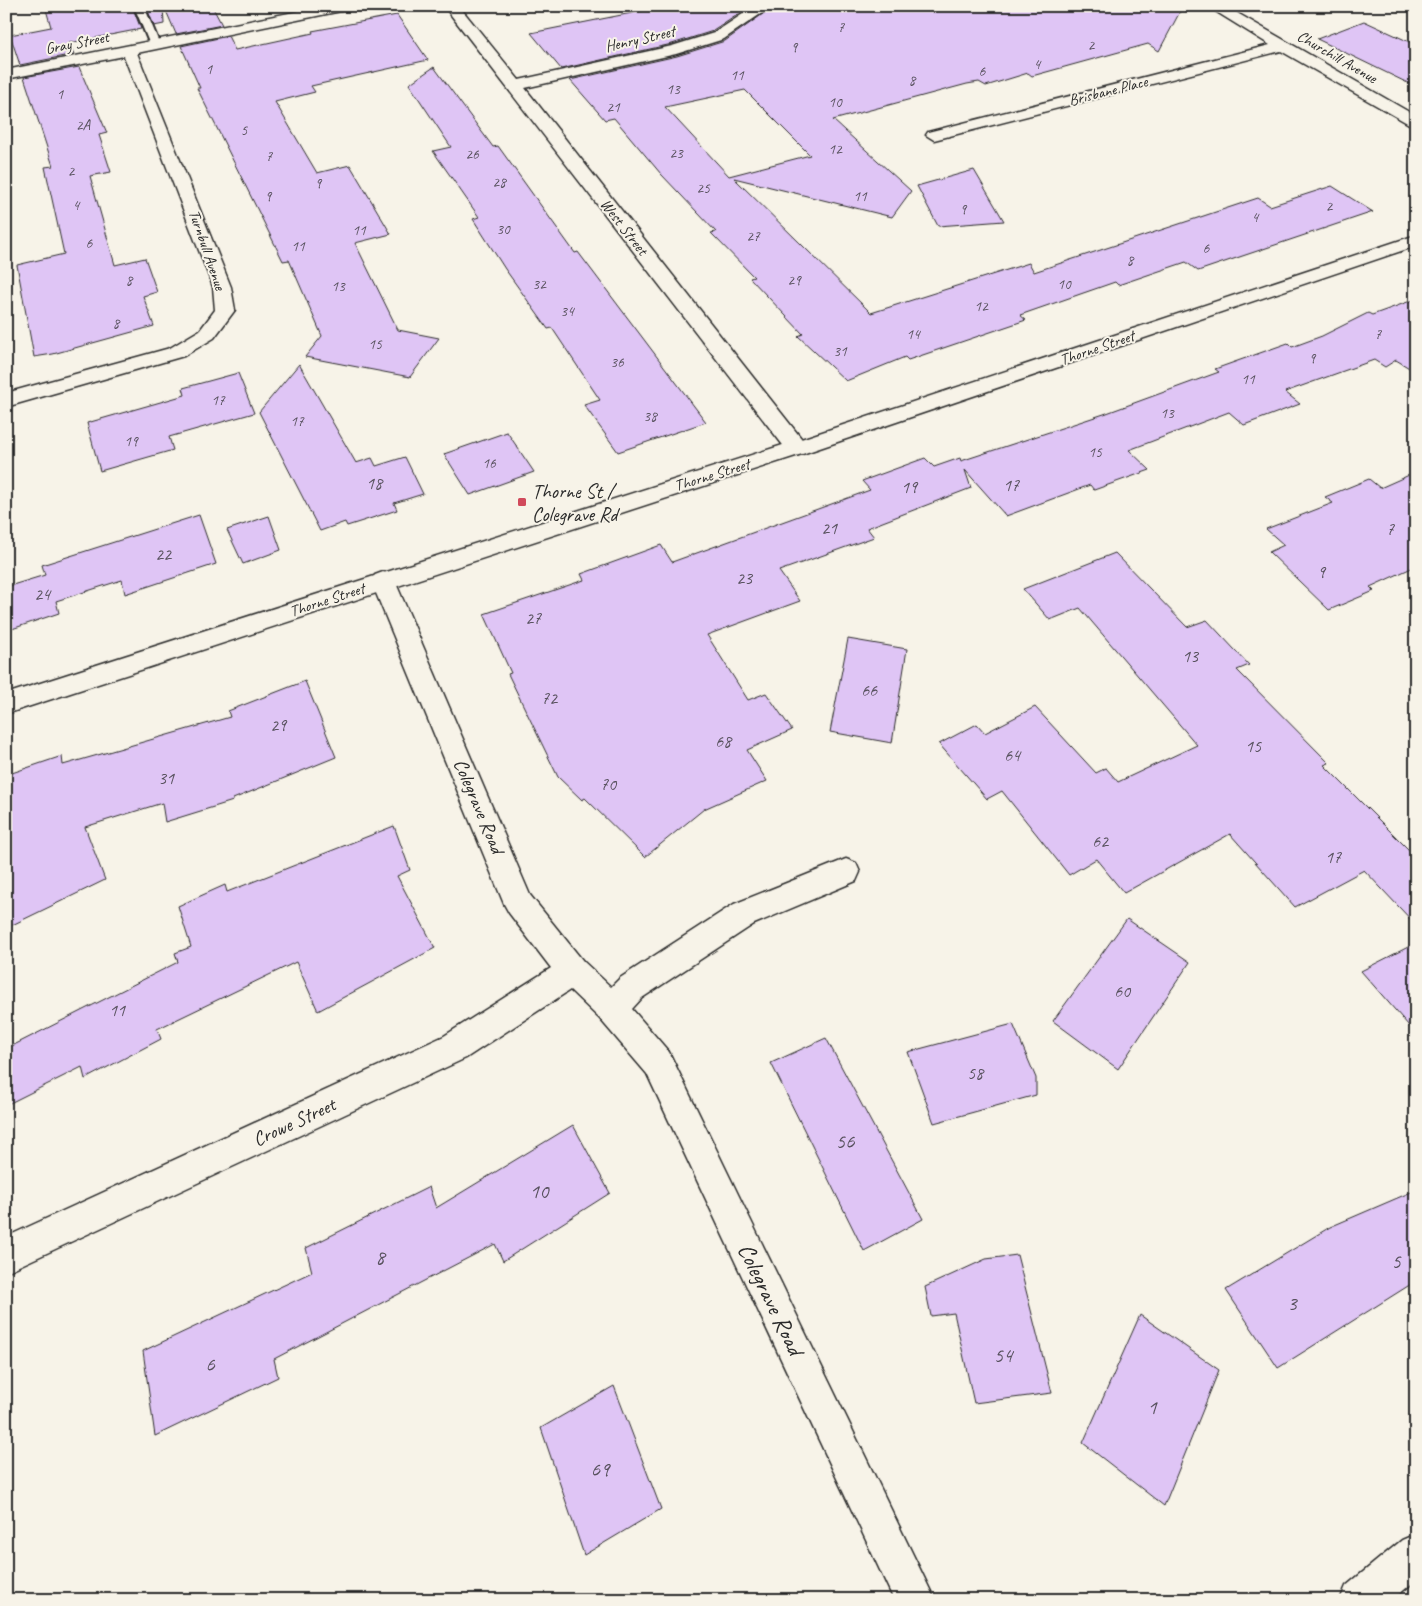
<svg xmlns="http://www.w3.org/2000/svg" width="1422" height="1606" viewBox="0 0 1422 1606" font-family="Caveat,sans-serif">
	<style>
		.building { fill: #dfc5f5; stroke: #2b2b2b; fill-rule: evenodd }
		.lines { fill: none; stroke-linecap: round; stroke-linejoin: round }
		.lane-casing { stroke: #2b2b2b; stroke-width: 4 }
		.street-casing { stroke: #2b2b2b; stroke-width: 3 }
		.secondary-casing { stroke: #2b2b2b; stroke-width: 3 }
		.lane { fill: #f7f3e8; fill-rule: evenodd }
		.street { fill: #f7f3e8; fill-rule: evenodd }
		.secondary { fill: #f7f3e8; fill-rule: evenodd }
		.poi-dot { fill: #d1495b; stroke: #f7f3e8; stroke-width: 2 }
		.labels { text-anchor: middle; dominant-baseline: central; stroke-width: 4; stroke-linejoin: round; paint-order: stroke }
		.far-number-label { font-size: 15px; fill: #58525e }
		.far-street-label { font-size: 16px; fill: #2b2b2b; stroke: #f7f3e8 }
		.number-label { font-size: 18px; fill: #58525e }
		.poi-label { font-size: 20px; fill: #2b2b2b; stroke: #f7f3e8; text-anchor: start }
		.street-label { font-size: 20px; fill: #2b2b2b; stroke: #f7f3e8 }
		.near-number-label { font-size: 21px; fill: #58525e }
		.near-street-label { font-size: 24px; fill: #2b2b2b; stroke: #f7f3e8 }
	</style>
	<rect width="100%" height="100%" fill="#f7f3e8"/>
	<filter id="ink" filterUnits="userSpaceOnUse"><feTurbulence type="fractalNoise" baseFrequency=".02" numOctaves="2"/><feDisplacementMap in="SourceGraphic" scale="10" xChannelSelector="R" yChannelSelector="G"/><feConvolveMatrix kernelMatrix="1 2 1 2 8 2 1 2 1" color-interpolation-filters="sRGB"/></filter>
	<g filter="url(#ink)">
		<!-- building -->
		<g class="building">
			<polygon points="45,6 132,6 141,29 69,43 74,54 20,65 10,35 51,27"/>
			<polygon points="146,6 163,6 164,24 154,26"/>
			<polygon points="164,6 212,6 222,25 176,34"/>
			<polygon points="667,6 751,6 713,31 672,44 561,69 531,33"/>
			<path d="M 774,6 L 1183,6 L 1159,51 L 1148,44 L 1032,76 L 1028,73 L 986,86 L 979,82 L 967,84 L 833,120 L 911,191 L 892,217 L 734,178 L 871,313 L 1029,263 L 1034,272 L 1258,198 L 1270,206 L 1332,186 L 1373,212 L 1198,271 L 1186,262 L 1118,285 L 1115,282 L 1020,315 L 1026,320 L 908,360 L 905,357 L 846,381 L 798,336 L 803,334 L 750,278 L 754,277 L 711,233 L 716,232 L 661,174 L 614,118 L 605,120 L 570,80 L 677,56 L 725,41 ZM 745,90 L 810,155 L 729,176 L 665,107 Z"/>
			<polygon points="397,15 428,60 311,86 315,92 275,102 317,173 350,165 391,234 355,243 398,330 439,338 410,377 305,357 322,336 289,260 283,261 197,88 200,88 181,46 228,36 235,50 313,33 312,31"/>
			<polygon points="1364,21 1416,45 1416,87 1317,39"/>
			<polygon points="79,67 107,133 99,135 111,172 90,176 115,265 145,258 157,292 143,296 154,326 53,354 34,357 17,265 64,254 45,167 53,166 24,77"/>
			<polygon points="434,67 493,147 498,146 575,253 578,252 706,422 618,452 584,405 600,400 552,328 548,329 505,269 473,219 479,217 433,151 451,147 409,84"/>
			<polygon points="974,170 1004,221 938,226 917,186"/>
			<polygon points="1416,299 1416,372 1396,360 1385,367 1374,360 1285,392 1300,404 1244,425 1229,412 1129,450 1150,470 1094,490 1090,485 1006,516 965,470 971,488 867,528 874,537 779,571 800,601 707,635 748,700 766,693 792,730 747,750 767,781 704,809 645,857 585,798 582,800 558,777 508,674 511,673 484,614 584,580 581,574 661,545 672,562 870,490 862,481 925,458 934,467 960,458 961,461 1104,414 1219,372 1215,369 1288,343 1292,347 1322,336 1368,313 1372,315"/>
			<polygon points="299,364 356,463 372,458 376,466 405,457 423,494 394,503 397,510 347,526 345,522 320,531 259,412"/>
			<polygon points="238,373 254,413 169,437 173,450 100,471 87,423 185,395 183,388"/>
			<polygon points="507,432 534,472 470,495 444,454"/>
			<polygon points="1416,472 1416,566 1370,587 1374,591 1329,610 1269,552 1284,545 1266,529 1333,503 1325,497 1369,479 1380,488"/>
			<polygon points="199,515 216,564 125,594 122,580 56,601 59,613 6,631 6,587 45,575 42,565"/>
			<polygon points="269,516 281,550 243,564 227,530"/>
			<polygon points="1115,553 1187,627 1207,620 1249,665 1237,670 1329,763 1324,765 1416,857 1416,925 1364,870 1295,907 1230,834 1124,893 1096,859 1069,875 1002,791 987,799 939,744 977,724 985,733 1035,707 1096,773 1106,768 1118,782 1197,745 1080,608 1050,620 1023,589"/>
			<polygon points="848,639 907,649 892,743 830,732"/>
			<polygon points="305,681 336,757 233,799 233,801 165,822 162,803 85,827 105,880 6,928 6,775 62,756 63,765 230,717 228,711"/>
			<polygon points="394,826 410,870 397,876 435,948 318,1011 296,962 157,1029 161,1039 85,1079 82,1067 6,1105 6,1049 178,962 175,953 191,947 178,906 225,885 227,892"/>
			<polygon points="1127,919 1190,962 1118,1069 1053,1021"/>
			<polygon points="1416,943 1416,1034 1361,971"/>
			<polygon points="1013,1024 1036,1078 1036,1095 934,1123 908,1052"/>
			<polygon points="826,1038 923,1219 864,1251 771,1063"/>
			<polygon points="573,1125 610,1193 503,1261 495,1244 274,1359 278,1377 155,1436 143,1351 312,1272 306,1248 429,1187 436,1208"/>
			<polygon points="1416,1190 1416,1281 1278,1368 1226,1290 1330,1227"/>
			<polygon points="1017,1255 1052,1393 974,1403 954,1313 931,1316 925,1287 986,1259"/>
			<polygon points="1140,1315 1219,1370 1164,1506 1083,1443"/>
			<polygon points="614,1386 661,1509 584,1555 541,1428"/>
		</g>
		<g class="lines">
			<defs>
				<polygon id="lane" points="134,6 144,6 160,45 159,47 155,48 150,45"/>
				<g id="street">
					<polygon points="324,6 353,6 346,10 137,53 231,287 235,310 214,338 184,356 6,407 6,393 170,348 200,330 215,310 213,287 124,56 6,79 6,70"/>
					<polygon points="444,6 459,6 519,80 672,46 714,33 755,6 772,6 724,39 676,54 525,88 805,443 808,448 805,453 797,455 789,453"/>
					<polygon points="1207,6 1225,6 1416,116 1416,128 1281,51 934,140 926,135 928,132 1270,45"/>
					<polygon points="383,572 391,575 395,581 530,895 583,961 611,987 620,978 734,904 846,859 856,863 860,872 856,881 754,924 642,998 632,1009 669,1052 935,1600 894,1600 647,1074 600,1019 570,990 466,1058 6,1272 6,1237 444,1036 551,968 509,913 504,904 371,581 375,575"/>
					<polygon points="1416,1534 1416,1580 1392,1600 1340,1600 1346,1586 1402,1540"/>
				</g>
				<polygon id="secondary" points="1416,235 1416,246 805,453 6,714 6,694 789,443"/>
			</defs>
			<!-- lane casing -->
			<use href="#lane" class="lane-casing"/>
			<!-- street casing -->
			<use href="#street" class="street-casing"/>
			<!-- secondary casing -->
			<use href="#secondary" class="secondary-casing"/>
			<!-- lane -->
			<use href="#lane" class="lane"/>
			<!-- street -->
			<use href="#street" class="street"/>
			<!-- secondary -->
			<use href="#secondary" class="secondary"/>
		</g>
	</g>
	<!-- markers -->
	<rect class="poi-dot" x="517" y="497" width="10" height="10" rx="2.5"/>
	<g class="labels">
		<!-- far-number labels -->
		<g class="far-number-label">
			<text x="841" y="27">7</text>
			<text x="1091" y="45">2</text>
			<text x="794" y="47">9</text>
			<text x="1037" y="64">4</text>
			<text x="209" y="69">1</text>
			<text x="982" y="71">6</text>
			<text x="737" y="75">11</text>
			<text x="912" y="80">8</text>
			<text x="673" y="89">13</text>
			<text x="60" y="94">1</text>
			<text x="835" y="102">10</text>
			<text x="613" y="107">21</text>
			<text x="83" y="125">2A</text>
			<text x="244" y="130">5</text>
			<text x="835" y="149">12</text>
			<text x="676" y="153">23</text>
			<text x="472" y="154">26</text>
			<text x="269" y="156">7</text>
			<text x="71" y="171">2</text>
			<text x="499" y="182">28</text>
			<text x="318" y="183">9</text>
			<text x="703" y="188">25</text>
			<text x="268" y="196">9</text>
			<text x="860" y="196">11</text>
			<text x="76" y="205">4</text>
			<text x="1329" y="206">2</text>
			<text x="963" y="209">9</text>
			<text x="1255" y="217">4</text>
			<text x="503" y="229">30</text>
			<text x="359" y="230">11</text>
			<text x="753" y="236">27</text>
			<text x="89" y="243">6</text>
			<text x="298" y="246">11</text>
			<text x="1206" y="248">6</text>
			<text x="1130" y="260">8</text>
			<text x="129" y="280">8</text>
			<text x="794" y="280">29</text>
			<text x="539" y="284">32</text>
			<text x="1064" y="284">10</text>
			<text x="338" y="286">13</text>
			<text x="981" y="306">12</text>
			<text x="567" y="311">34</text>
			<text x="116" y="323">8</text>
			<text x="913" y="334">14</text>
			<text x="1378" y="334">7</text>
			<text x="375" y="344">15</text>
			<text x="840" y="351">31</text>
			<text x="1312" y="358">9</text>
			<text x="617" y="362">36</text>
			<text x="1248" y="379">11</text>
			<text x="218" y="400">17</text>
			<text x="1167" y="413">13</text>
			<text x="650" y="416">38</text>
			<text x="297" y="421">17</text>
			<text x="131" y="441">19</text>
			<text x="1095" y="452">15</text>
			<text x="489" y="463">16</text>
		</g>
		<!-- far-street labels -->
		<g class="far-street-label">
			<text transform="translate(640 39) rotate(-13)">Henry Street</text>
			<text transform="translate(77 43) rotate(-11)">Gray Street</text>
			<text transform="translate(1337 57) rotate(30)">Churchill Avenue</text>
			<text transform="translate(1108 91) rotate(-14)">Brisbane Place</text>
			<text transform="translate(624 227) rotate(52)">West Street</text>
			<text transform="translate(207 250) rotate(71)">Turnbull Avenue</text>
			<text transform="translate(1097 348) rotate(-19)">Thorne Street</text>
			<text transform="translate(712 475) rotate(-17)">Thorne Street</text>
			<text transform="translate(327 600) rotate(-18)">Thorne Street</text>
		</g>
		<!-- number labels -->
		<g class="number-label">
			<text x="374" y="483">18</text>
			<text x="1011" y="485">17</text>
			<text x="909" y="487">19</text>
			<text x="829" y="528">21</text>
			<text x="1390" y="529">7</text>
			<text x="163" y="554">22</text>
			<text x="1321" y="572">9</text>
			<text x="744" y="578">23</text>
			<text x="42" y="594">24</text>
			<text x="533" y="618">27</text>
			<text x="1190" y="656">13</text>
			<text x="869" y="690">66</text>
			<text x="549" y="698">72</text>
			<text x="278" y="725">29</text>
			<text x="723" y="741">68</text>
			<text x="1253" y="746">15</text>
			<text x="1012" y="755">64</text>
			<text x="166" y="778">31</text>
			<text x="608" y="784">70</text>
			<text x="1100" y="841">62</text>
			<text x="1333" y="857">17</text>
			<text x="1122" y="991">60</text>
			<text x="117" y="1010">11</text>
			<text x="975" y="1073">58</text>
		</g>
		<!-- poi labels -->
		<g class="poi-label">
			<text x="532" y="491">Thorne St /<tspan x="532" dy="23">Colegrave Rd</tspan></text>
		</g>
		<!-- street labels -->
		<g class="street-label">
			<text transform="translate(479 806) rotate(67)">Colegrave Road</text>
			<text transform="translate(294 1122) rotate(-25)">Crowe Street</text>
		</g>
		<!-- near-number labels -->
		<g class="near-number-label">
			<text x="845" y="1141">56</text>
			<text x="539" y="1191">10</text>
			<text x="380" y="1257">8</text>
			<text x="1396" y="1261">5</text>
			<text x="1292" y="1303">3</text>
			<text x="1003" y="1355">54</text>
			<text x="210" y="1364">6</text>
			<text x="1152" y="1407">1</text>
			<text x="600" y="1469">69</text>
		</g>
		<!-- near-street labels -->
		<g class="near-street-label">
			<text transform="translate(771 1299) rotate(64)">Colegrave Road</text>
		</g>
	</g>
	<!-- margin -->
	<rect width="1422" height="1606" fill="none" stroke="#f7f3e8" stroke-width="25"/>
	<rect x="12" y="12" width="1397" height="1581" fill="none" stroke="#2b2b2b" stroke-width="2" filter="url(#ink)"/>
</svg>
